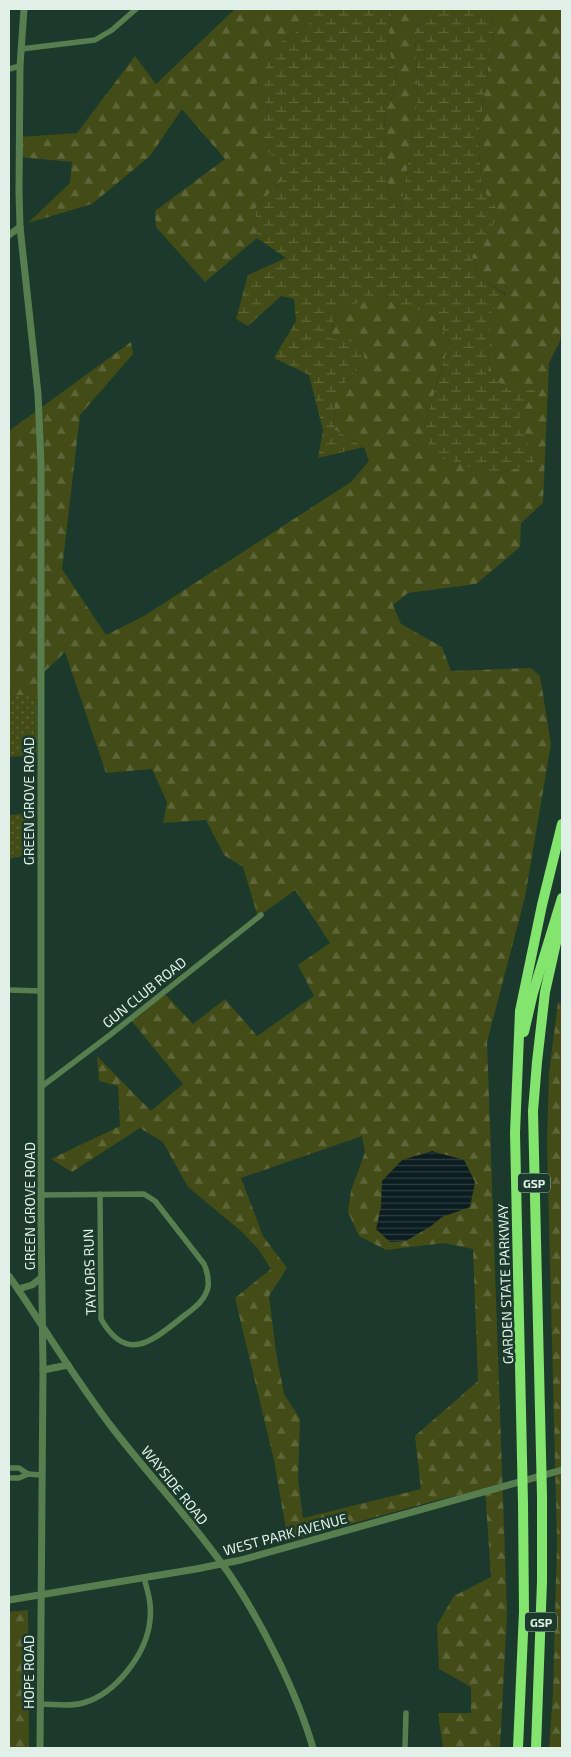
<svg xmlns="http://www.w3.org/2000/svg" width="571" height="1757" viewBox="0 0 571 1757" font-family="'Exo 2',sans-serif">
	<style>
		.forest { fill: url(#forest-firs); fill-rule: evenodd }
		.wetland { fill: url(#wetland-marsh) }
		.park { fill: url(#park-dots) }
		.water { fill: url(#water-rules) }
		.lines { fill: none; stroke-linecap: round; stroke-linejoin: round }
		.minor { stroke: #587e50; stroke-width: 5.5 }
		.tertiary { stroke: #587e50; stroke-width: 7 }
		.motorway { stroke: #83e46e; stroke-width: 10 }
		.motorway-bridge { stroke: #83e46e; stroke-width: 10 }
		.labels { text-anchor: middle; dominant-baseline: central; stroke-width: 5; stroke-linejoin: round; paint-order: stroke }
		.shield { fill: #1c3a2c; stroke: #a4baaf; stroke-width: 1 }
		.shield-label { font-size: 12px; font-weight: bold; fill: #dff1e7 }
		.street-label { font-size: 14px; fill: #dff1e7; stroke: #1c3a2c }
	</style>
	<defs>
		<pattern id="forest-firs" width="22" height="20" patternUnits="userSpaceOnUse" patternTransform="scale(1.25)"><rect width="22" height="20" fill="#434b16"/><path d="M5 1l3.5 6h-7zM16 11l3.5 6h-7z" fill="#5e6538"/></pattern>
		<pattern id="wetland-marsh" width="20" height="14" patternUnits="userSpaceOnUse" patternTransform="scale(1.25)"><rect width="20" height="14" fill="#434b16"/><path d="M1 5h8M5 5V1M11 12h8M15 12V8" fill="none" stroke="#5e6538"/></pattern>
		<pattern id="park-dots" width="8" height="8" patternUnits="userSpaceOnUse" patternTransform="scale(1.25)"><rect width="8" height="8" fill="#434b16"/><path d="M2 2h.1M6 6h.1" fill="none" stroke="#5e6538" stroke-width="1.8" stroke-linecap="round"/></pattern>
		<pattern id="water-rules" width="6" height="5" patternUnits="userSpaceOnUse" patternTransform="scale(1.25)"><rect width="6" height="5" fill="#0b1d20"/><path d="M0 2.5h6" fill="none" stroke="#2e3e40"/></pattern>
	</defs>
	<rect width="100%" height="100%" fill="#1c3a2c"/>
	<!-- forest -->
	<g class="forest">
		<polygon points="235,9 301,9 311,22 278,44 257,83 268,108 260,143 289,172 255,209 257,238 205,282 156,227 155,211 225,159 182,109 150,156 92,204 28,223 70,183 72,162 19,157 20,137 77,133 135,56 156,84"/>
		<polygon points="392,9 425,9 415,39 418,98 400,215 388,193 384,115 398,82 387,43"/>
		<path d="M 487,9 L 562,9 L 562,329 L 560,341 L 549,363 L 543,503 L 521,523 L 520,547 L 476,584 L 408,593 L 393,605 L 401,624 L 442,647 L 451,671 L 531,668 L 540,676 L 551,744 L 525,897 L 487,1042 L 507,1613 L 500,1748 L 443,1748 L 438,1713 L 471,1713 L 471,1687 L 439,1669 L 437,1625 L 454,1596 L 491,1577 L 485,1489 L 438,1500 L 288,1541 L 274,1460 L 235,1298 L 271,1269 L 259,1250 L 242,1232 L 188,1187 L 163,1142 L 140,1128 L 72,1172 L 51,1159 L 120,1126 L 118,1086 L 99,1081 L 97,1056 L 151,1111 L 183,1084 L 131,1020 L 164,993 L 193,1024 L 225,999 L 257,1036 L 314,996 L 298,965 L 330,943 L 295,890 L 258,917 L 243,867 L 224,855 L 206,820 L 163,823 L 167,802 L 152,769 L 106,773 L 65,652 L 42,674 L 37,695 L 9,695 L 9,431 L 131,342 L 133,354 L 80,415 L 62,569 L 106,635 L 144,616 L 351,482 L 369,461 L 364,447 L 335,430 L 334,395 L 365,361 L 329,338 L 336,311 L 375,295 L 432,315 L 450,341 L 424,428 L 491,475 L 522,467 L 539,474 L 509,390 L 488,374 L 491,312 L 506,294 L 478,277 L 472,256 L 499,214 L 482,188 L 478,139 L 494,26 ZM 362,1136 L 365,1152 L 351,1191 L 348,1212 L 359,1236 L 386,1250 L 444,1243 L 473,1249 L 478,1381 L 415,1436 L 421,1489 L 303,1518 L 298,1479 L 300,1419 L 284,1394 L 276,1352 L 269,1296 L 287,1268 L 263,1236 L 241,1178 Z"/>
		<polygon points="558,1002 562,1004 562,1748 549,1748 553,1693 557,1542 547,1142 549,1073"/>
		<polygon points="28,1610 29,1748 9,1748 9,1612"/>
	</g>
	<!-- wetland -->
	<polygon class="wetland" points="301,9 392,9 387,43 398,82 384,115 388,193 400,215 418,98 415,39 425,9 487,9 494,26 478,139 482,188 500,214 472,256 478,277 506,295 491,312 488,374 509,390 536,390 519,416 539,475 522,467 491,475 431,453 424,428 450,341 432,315 375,296 336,311 329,338 362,343 365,361 334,395 335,430 364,447 318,458 323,430 309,375 274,358 296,321 294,299 281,296 248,326 236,319 248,275 286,258 257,238 255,209 289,172 259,143 268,108 257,83 278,44 311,22"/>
	<!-- park -->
	<g class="park">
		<polygon points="9,695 37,695 37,755 9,757"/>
		<polygon points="35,813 35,853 9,859 9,815"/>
	</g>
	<!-- water -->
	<polygon class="water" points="432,1151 464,1160 475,1182 470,1207 442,1217 431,1226 406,1241 390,1242 376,1229 381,1207 382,1181 402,1160"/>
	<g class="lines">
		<!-- minor -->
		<g class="minor">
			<polyline points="21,49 95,40 112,30 136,9"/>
			<polyline points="9,69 20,66"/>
			<polyline points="9,990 41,991"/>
			<polyline points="41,1087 110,1035 261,915"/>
			<path d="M 41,1195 L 144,1194 L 155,1201 L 204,1264 C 207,1271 209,1279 208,1287 C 205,1302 191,1310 180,1319 C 151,1342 126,1363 101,1319 L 100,1194"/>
			<polyline points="9,1468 19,1468 28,1474"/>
			<polyline points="9,1478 19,1478 28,1474 41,1475"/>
			<path d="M 41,1704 C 54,1704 70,1707 83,1703 C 116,1694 147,1653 150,1620 C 152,1605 148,1592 144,1578"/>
			<polyline points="405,1748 406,1713"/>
		</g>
		<!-- tertiary -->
		<g class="tertiary">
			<polyline points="24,9 20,66 19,192 20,227 38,394 41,464 41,1220 43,1370 40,1748"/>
			<polyline points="9,235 20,227"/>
			<path d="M 9,1276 C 44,1327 76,1381 114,1430 C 152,1479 196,1525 232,1578 C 263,1625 297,1693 313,1748"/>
			<polyline points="18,1289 32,1285 41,1278"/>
			<polyline points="43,1370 68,1365"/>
			<polyline points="9,1600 196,1569 241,1560 562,1470"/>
		</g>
		<!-- motorway -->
		<g class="motorway">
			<polyline points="524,1032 533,993 562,898"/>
			<polyline points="541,1454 533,1111 537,1062 545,992 562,916"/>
			<polyline points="522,1458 515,1133 520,1011 542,905 562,824"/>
			<polyline points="518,1748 524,1611 523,1503"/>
			<polyline points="536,1748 542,1581 542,1497"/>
		</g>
		<!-- motorway-bridge -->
		<g class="motorway-bridge">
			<polyline points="541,1454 542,1497"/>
			<polyline points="522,1458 523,1503"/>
		</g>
	</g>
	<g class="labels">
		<!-- shield labels -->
		<g class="shield">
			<rect x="518" y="1173.5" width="32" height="19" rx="4"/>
			<rect x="525" y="1612.5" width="32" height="19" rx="4"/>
		</g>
		<g class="shield-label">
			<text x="534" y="1183">GSP</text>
			<text x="541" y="1622">GSP</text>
		</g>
		<!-- street labels -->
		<g class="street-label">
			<text transform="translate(28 801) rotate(-90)">GREEN GROVE ROAD</text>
			<text transform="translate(144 992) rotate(-39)">GUN CLUB ROAD</text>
			<text transform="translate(29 1206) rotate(-90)">GREEN GROVE ROAD</text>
			<text transform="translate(89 1272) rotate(-92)">TAYLORS RUN</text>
			<text transform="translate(505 1284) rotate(-92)">GARDEN STATE PARKWAY</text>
			<text transform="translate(175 1485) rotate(51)">WAYSIDE ROAD</text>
			<text transform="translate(285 1534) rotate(-15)">WEST PARK AVENUE</text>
			<text transform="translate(28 1672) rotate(-90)">HOPE ROAD</text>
		</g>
	</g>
	<!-- border -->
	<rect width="571" height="1757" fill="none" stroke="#dff1e7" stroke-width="20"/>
</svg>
